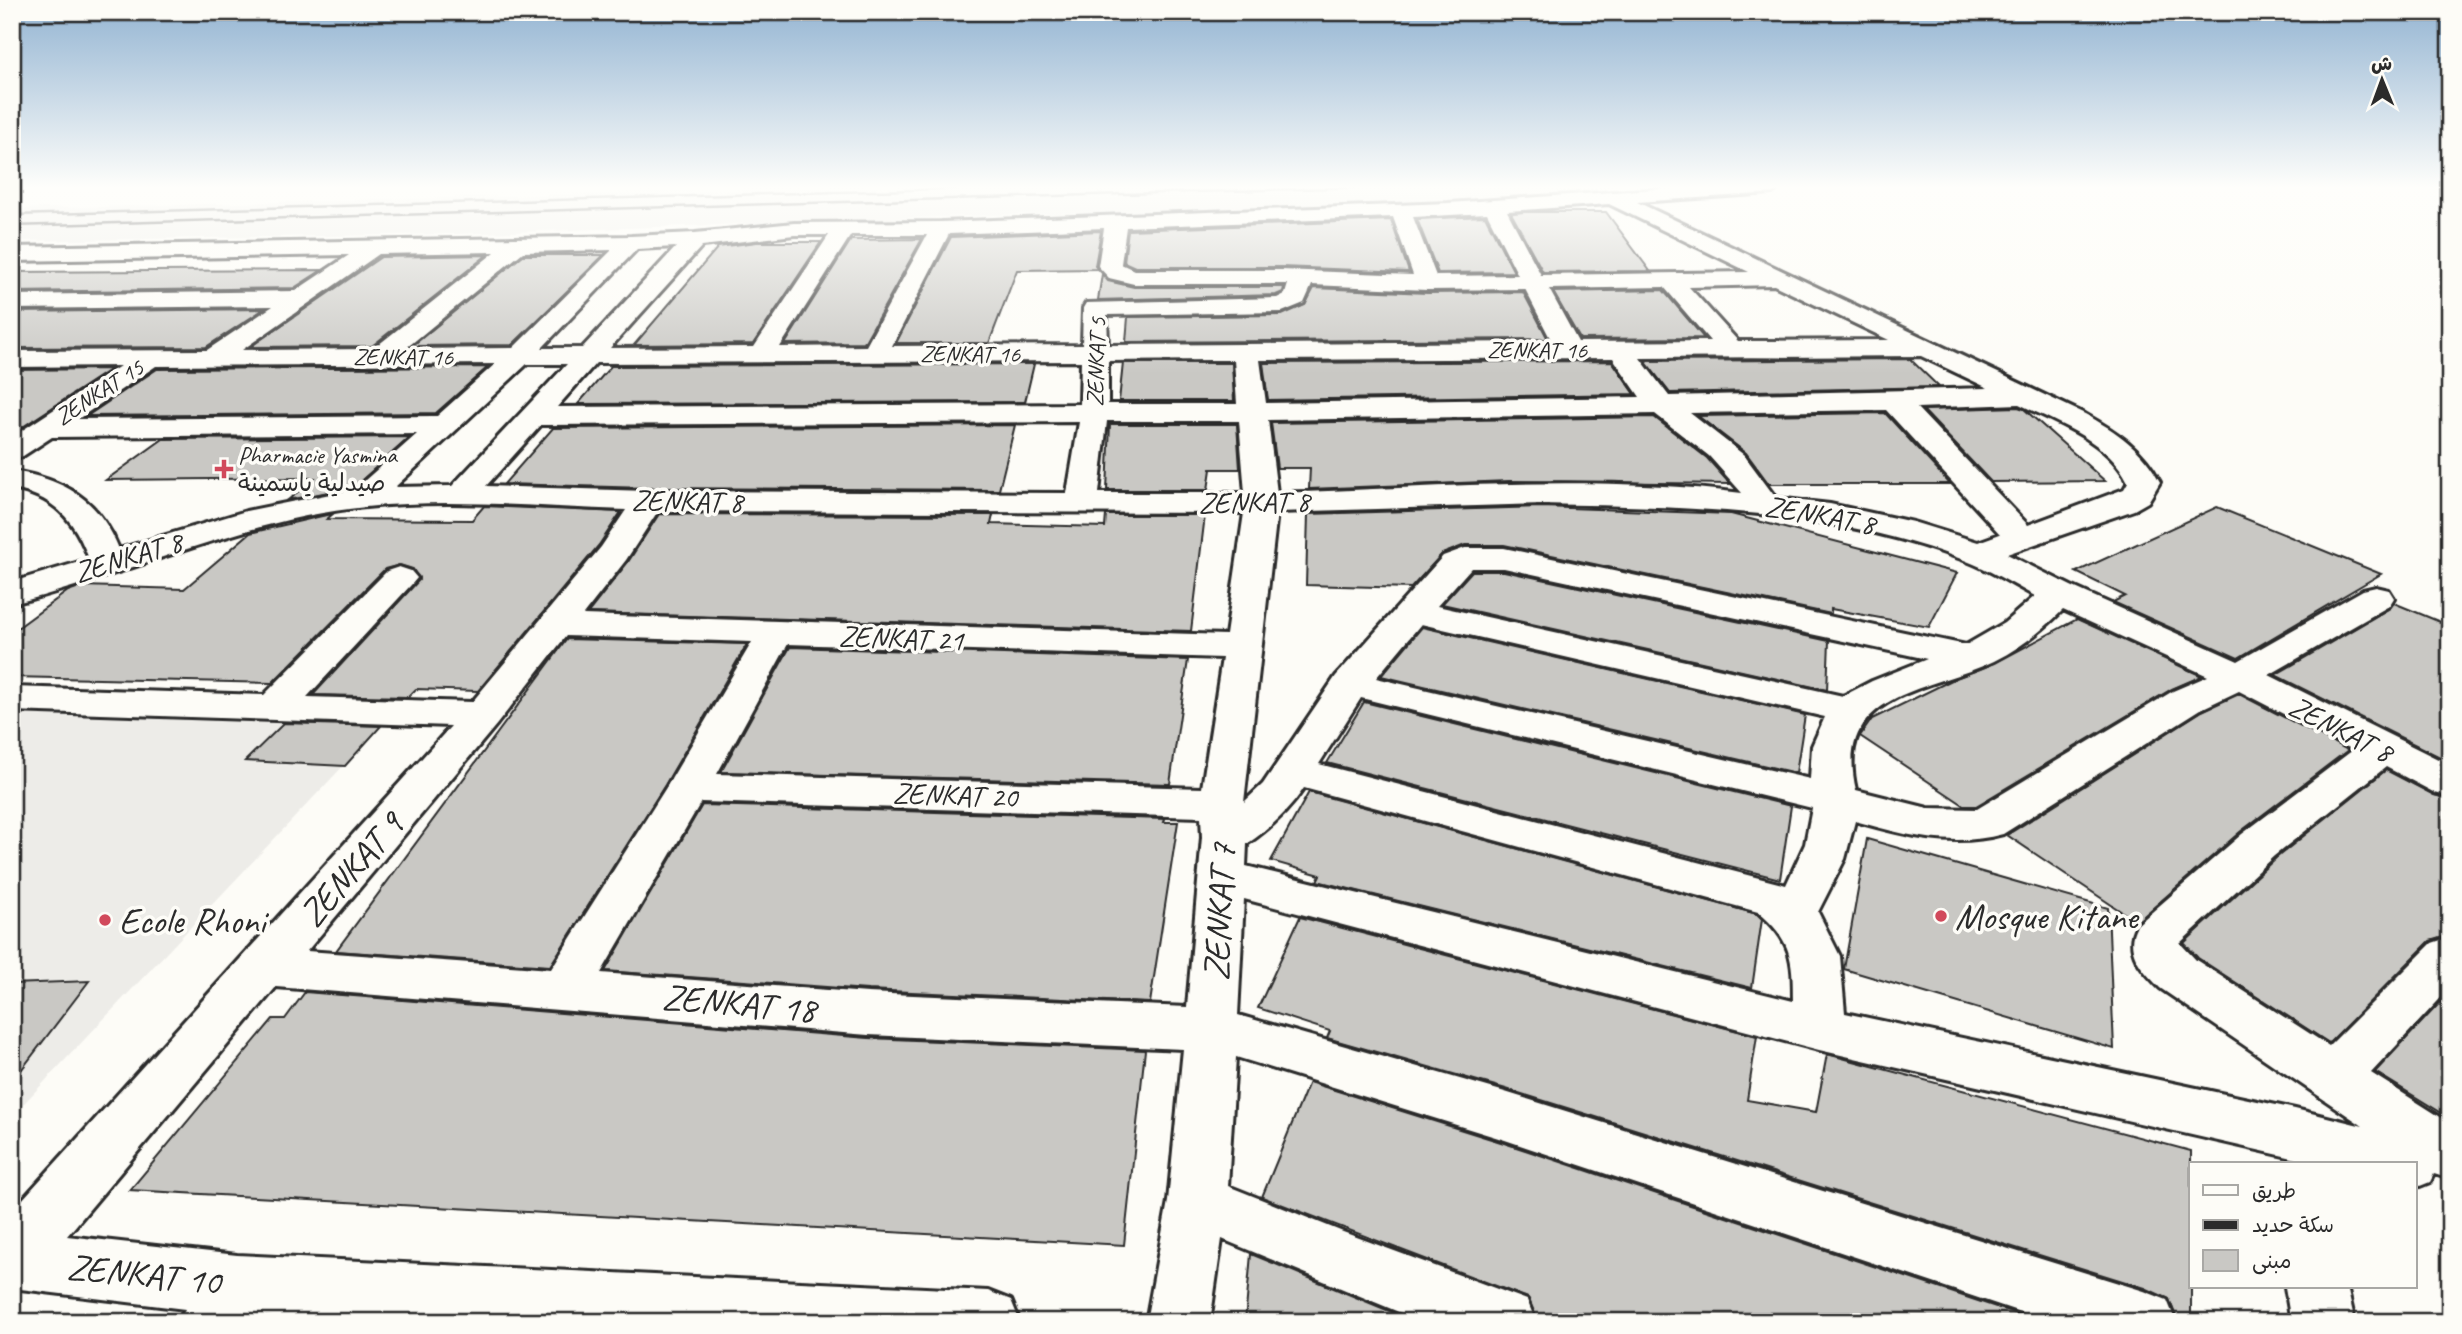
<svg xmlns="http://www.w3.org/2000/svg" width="2462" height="1334" viewBox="0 0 2462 1334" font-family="Caveat,'Playpen Sans Arabic',sans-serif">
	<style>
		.built { fill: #edece8 }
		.building { fill: #c9c8c4; stroke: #2b2b2b; stroke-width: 2 }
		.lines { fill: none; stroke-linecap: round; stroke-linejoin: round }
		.minor-casing { stroke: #2b2b2b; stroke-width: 6 }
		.minor { fill: #fdfcf7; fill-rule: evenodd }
		.rail { stroke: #2b2b2b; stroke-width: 2.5 }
		.poi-dot { fill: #d1495b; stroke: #fdfcf7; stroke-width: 2.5 }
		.labels { text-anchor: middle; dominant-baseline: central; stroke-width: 7; stroke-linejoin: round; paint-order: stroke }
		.far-street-label { font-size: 24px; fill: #2b2b2b; stroke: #fdfcf7 }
		.far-poi-label { font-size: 24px; fill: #2b2b2b; stroke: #fdfcf7; text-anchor: start }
		.street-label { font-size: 30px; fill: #2b2b2b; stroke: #fdfcf7 }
		.near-street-label { font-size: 37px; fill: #2b2b2b; stroke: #fdfcf7 }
		.near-poi-label { font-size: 37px; fill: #2b2b2b; stroke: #fdfcf7; text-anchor: start }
	</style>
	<rect width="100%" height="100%" fill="#fdfcf7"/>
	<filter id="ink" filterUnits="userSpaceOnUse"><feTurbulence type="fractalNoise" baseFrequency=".0143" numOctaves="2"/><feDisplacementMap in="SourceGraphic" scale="14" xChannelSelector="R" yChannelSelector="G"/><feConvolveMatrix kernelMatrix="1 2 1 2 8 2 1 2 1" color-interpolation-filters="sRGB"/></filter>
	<g filter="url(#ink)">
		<!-- built -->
		<g class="built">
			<polygon points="849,187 1736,187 1520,200 1267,210 997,215 455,234 12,241 12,209"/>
			<polygon points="12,707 383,724 12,1116"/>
		</g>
		<!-- building -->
		<g class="building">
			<polygon points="1524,212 1606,212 1650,271 1543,272 1511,213"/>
			<polygon points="1485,216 1514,272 1438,273 1417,219"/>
			<polygon points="1391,220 1409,272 1281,267 1135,267 1124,262 1128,230"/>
			<polygon points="1101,231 1095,266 1098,269 1017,270 989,343 896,343 951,237"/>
			<polygon points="922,239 864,343 785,344 851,240"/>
			<polygon points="757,242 821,242 753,344 634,345 718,247"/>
			<polygon points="487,255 372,346 250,347 381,257"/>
			<polygon points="523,255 604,255 512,345 412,346"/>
			<polygon points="322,270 294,288 12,292 12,272"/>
			<polygon points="1102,274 1108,281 1134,287 1284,287 1283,292 1276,295 1098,300"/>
			<polygon points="1314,288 1427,293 1523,292 1548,339 1126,342 1128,317 1282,315 1305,305"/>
			<polygon points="1663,290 1704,338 1580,339 1553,292"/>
			<polygon points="264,309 206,347 12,348 12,312"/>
			<polygon points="1910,359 1939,387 1670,393 1645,361"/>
			<polygon points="1612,361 1635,394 1268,400 1263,363"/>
			<polygon points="1123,363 1232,363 1234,401 1119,401"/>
			<polygon points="1034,364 1025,402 578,404 611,366"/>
			<polygon points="488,367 436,413 87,416 157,369"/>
			<polygon points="111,369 12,434 12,370"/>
			<polygon points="2018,407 2024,409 2105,481 1991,482 1923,410"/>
			<polygon points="1885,413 1950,484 1769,484 1746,453 1698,416"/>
			<polygon points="1654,417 1707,458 1730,484 1509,481 1309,489 1310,468 1277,468 1271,423"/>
			<polygon points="1110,424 1237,424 1240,469 1211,469 1208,490 1107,490"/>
			<polygon points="1015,425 999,490 648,488 504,484 553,428"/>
			<polygon points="410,437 354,487 288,500 314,478 106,480 163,439"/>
			<polygon points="484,506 621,512 599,545 478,691 416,689 408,697 313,695 419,580 413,569 400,565 385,569 272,683 12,677 12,632 68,591 82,586 184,589 250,533 322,516 333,514 327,519 472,520"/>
			<polygon points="1542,507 1731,514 1957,573 1929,627 1831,609 1831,614 1504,545 1465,545 1442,554 1411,588 1306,585 1308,514"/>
			<polygon points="2217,507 2381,574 2238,658 2113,602 2125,596 2076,572"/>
			<polygon points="659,514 993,515 991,524 1105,527 1106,515 1205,515 1191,631 588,613 628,562"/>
			<polygon points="1472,571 1504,571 1829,641 1827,690 1442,604"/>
			<polygon points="2394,603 2450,626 2450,762 2275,675 2390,608"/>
			<polygon points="2077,619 2202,676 2172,689 1976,806 1965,806 1860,736 1872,719 1956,678 1995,663"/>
			<polygon points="1422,627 1805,715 1796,773 1381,676"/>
			<polygon points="567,639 747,644 665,785 550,966 336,951"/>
			<polygon points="790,647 1188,660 1170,784 721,772"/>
			<polygon points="2239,694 2348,750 2240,832 2137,922 2007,835 2202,711"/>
			<polygon points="1364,702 1791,806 1780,879 1327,763"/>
			<polygon points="284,723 381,726 345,766 245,761"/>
			<polygon points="2386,770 2434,795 2450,799 2450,935 2430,941 2329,1043 2198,958 2184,943 2276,858"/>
			<polygon points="1309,792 1757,914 1762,919 1752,988 1317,881 1320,875 1271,861"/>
			<polygon points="702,805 1165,819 1164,822 1178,822 1150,1003 868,990 605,971"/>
			<polygon points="1867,839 2108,908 2114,1049 1844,969"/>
			<polygon points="1300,917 1757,1036 1747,1100 1816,1112 1827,1054 2191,1151 2191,1322 2178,1322 2169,1299 2145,1288 1506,1089 1327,1038 1330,1031 1258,1008"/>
			<polygon points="89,981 12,1082 12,984"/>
			<polygon points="305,992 868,1038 1145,1050 1124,1245 130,1190 273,1019 285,1019"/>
			<polygon points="2450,992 2450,1118 2375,1072"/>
			<polygon points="1309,1082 1504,1143 2041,1322 1538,1322 1528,1298 1262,1197"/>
			<polygon points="1251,1254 1416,1322 1245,1322"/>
		</g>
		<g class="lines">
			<defs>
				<g id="minor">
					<path d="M 1687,187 L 1782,187 L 1772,193 L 1637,202 L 2085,414 C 2117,432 2143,449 2160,482 L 2148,502 L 2134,510 L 2007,554 L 2071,586 L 2238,661 L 2363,590 L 2376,587 L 2389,590 L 2394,598 L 2389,606 L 2269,675 L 2450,765 L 2450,797 L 2435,793 L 2386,767 L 2274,856 L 2180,943 L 2196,960 L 2329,1046 L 2432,943 L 2450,937 L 2450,988 L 2371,1073 L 2450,1123 L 2450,1179 L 2434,1174 L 2430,1182 L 2415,1188 L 2415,1164 L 2319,1164 L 1819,1050 L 1244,899 L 1238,1015 L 1505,1092 L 2144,1291 L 2167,1300 L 2176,1322 L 2050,1322 L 1505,1140 L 1236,1057 L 1228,1186 L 1343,1232 L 1527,1300 L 1536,1322 L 1423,1322 L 1222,1239 L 1210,1322 L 1146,1322 L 1168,1201 L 1183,1049 L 868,1035 L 276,987 L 67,1236 L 237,1255 L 988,1291 L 1011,1300 L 1020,1322 L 372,1322 L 253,1316 L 249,1322 L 179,1322 L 185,1309 L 12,1288 L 12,1211 L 451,726 L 12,711 L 12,687 L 264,695 L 387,571 L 399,567 L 411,571 L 417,578 L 411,585 L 307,697 L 472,702 L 601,547 L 626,510 C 540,507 451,498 366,507 C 247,518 128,575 12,604 L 12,582 L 89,559 C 75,520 54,496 12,489 L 12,471 C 64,479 99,499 119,549 L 246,511 L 355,489 L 417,434 L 52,437 L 23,456 L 12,459 L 12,437 L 120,366 L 12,367 L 12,351 L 207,350 L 273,306 L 12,309 L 12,295 L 295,291 L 349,255 L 12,261 L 12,247 L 631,236 L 695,233 L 794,223 L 941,222 L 1448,203 ZM 1609,204 L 1749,272 L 1541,275 L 1507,211 ZM 1487,213 L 1518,275 L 1436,276 L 1413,217 ZM 1393,217 L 1413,275 L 1281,270 L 1134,270 L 1121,264 L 1126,227 ZM 1104,228 L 1098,266 L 1109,278 L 1134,284 L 1288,284 L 1285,294 L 1277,298 L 1086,303 L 1083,308 L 1082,345 L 892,346 L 949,234 ZM 794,235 L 829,235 L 754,347 L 610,348 L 702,246 ZM 851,235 L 927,235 L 866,346 L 780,347 ZM 676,247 L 582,348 L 542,348 L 637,249 ZM 612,250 L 513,348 L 405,349 L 523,252 ZM 495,252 L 373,349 L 242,350 L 379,254 ZM 1312,285 L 1427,290 L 1525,289 L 1552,342 L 1108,345 L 1107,315 L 1282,312 L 1304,303 ZM 1774,285 L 1889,340 L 1738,341 L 1689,287 ZM 1664,287 L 1710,341 L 1578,342 L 1549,289 ZM 1921,356 L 1988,388 L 1669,396 L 1640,358 ZM 1613,358 L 1640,397 L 1266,403 L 1260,360 ZM 1209,360 L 1234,360 L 1237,404 L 1108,404 L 1108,361 ZM 1081,361 L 1080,404 L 557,407 L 596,363 ZM 495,364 L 437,416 L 78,419 L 156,366 ZM 527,364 L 567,364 L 452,486 L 395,487 ZM 2019,404 C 2057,423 2109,441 2128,482 L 2124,489 L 2028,525 L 1917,408 ZM 1886,410 L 2000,534 L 1978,542 L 1913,522 L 1830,504 L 1776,498 L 1744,455 L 1690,413 ZM 1655,414 L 1709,456 L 1742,493 C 1588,474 1431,488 1277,493 L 1268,420 ZM 1107,421 L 1239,421 L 1245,493 L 1099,493 ZM 1079,422 L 1067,493 L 648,491 L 486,486 L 541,425 ZM 1542,504 C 1683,507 1830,508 1964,560 C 1989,569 2012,584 2035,596 L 2004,623 L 1966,645 L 1504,548 L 1465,548 L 1443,556 L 1336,676 L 1263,784 L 1244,802 L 1277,512 ZM 658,511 L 1244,513 L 1226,635 L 583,615 L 626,560 ZM 1471,568 L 1504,568 L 1927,659 L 1872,681 L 1843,696 L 1437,606 ZM 2063,610 L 2208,676 L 2173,691 L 1977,809 L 1928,808 L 1856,790 C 1833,692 1928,692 1994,661 C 2020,648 2043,630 2063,610 ZM 1421,624 L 1825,717 L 1812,746 L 1810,779 L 1376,678 ZM 566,636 L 752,642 L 667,786 L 551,969 L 307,951 L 497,724 ZM 788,644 L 1222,658 L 1202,788 L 717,774 ZM 2239,691 L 2353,750 L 2242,834 L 2137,925 C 2123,950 2142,970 2160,988 L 2363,1126 L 2295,1109 L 1845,1013 L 1840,956 L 1818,912 L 1845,859 L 1855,821 C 1904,835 1952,848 2003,834 L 2201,709 ZM 1361,698 L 1812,808 L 1805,844 L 1786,885 L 1319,764 ZM 1304,788 L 1758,912 C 1792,940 1793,959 1793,1001 L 1246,866 L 1247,844 C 1270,828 1289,811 1304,788 ZM 701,802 L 1201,817 L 1202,837 L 1187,1007 L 868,993 L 601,973 Z"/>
					<polygon points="2285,1287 2347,1287 2355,1322 2291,1322"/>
				</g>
			</defs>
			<!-- minor casing -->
			<use href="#minor" class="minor-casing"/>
			<!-- minor -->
			<use href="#minor" class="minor"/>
			<!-- rail -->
			<g class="rail">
				<polyline points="12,215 1019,187"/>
				<polyline points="12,226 1365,187"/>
			</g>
		</g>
	</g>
	<!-- sky -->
	<linearGradient id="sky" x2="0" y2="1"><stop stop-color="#93b4d2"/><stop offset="0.5" stop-color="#fefefb"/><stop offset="1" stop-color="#fefefb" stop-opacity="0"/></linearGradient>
	<rect width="2462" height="374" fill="url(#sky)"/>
	<!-- markers -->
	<g class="poi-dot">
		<path d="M220.5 458.5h7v7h7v7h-7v7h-7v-7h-7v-7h7z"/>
		<circle cx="1941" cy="916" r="7"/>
		<circle cx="105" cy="920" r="7"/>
	</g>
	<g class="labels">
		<!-- far-street labels -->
		<g class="far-street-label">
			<text x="1537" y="350">ZENKAT 16</text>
			<text x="970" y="354">ZENKAT 16</text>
			<text x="403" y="357">ZENKAT 16</text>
			<text transform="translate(1096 362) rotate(-88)">ZENKAT 5</text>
			<text transform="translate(99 392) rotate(-33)">ZENKAT 15</text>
		</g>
		<!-- far-poi labels -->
		<g class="far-poi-label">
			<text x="238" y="455">Pharmacie Yasmina<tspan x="238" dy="28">صيدلية ياسمينة</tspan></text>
		</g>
		<!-- street labels -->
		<g class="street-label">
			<text transform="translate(687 501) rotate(1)">ZENKAT 8</text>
			<text transform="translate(1254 502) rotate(-1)">ZENKAT 8</text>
			<text transform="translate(1820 515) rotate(10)">ZENKAT 8</text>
			<text transform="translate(128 557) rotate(-17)">ZENKAT 8</text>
			<text transform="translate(901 638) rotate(2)">ZENKAT 21</text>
			<text transform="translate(2341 729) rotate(27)">ZENKAT 8</text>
			<text transform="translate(955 795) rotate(2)">ZENKAT 20</text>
		</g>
		<!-- near-street labels -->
		<g class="near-street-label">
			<text transform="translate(351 869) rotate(-49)">ZENKAT 9</text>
			<text transform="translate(1219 912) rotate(-87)">ZENKAT 7</text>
			<text transform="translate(739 1003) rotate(5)">ZENKAT 18</text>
			<text transform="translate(144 1274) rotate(6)">ZENKAT 10</text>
		</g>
		<!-- near-poi labels -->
		<g class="near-poi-label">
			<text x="1955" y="916">Mosque Kitane</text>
			<text x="119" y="920">Ecole Rhoni</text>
		</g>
	</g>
	<!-- margin -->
	<rect width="2462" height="1334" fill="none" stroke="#fdfcf7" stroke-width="42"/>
	<rect x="21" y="21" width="2420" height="1292" fill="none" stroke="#2b2b2b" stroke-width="2.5" filter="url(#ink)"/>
	<!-- legend -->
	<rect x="2189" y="1162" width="228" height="126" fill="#fdfcf7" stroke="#a9a8a5" stroke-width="2"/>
	<rect x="2203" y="1185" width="35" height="10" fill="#fdfcf7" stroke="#a9a8a5" stroke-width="2"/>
	<text x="2252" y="1198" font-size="21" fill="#2b2b2b">طريق</text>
	<rect x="2203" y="1220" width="35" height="10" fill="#2b2b2b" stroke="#a9a8a5" stroke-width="2"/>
	<text x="2252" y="1232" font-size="21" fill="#2b2b2b">سكة حديد</text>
	<rect x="2203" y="1250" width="35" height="21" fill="#c9c8c4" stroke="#a9a8a5" stroke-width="2"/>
	<text x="2252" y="1268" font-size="21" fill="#2b2b2b">مبنى</text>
	<!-- north arrow -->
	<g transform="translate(2382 80) rotate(359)" stroke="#fdfcf7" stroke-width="5" paint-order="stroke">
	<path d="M0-5L12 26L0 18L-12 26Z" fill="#2b2b2b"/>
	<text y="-10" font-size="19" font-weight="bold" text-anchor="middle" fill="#2b2b2b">ش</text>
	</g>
</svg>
